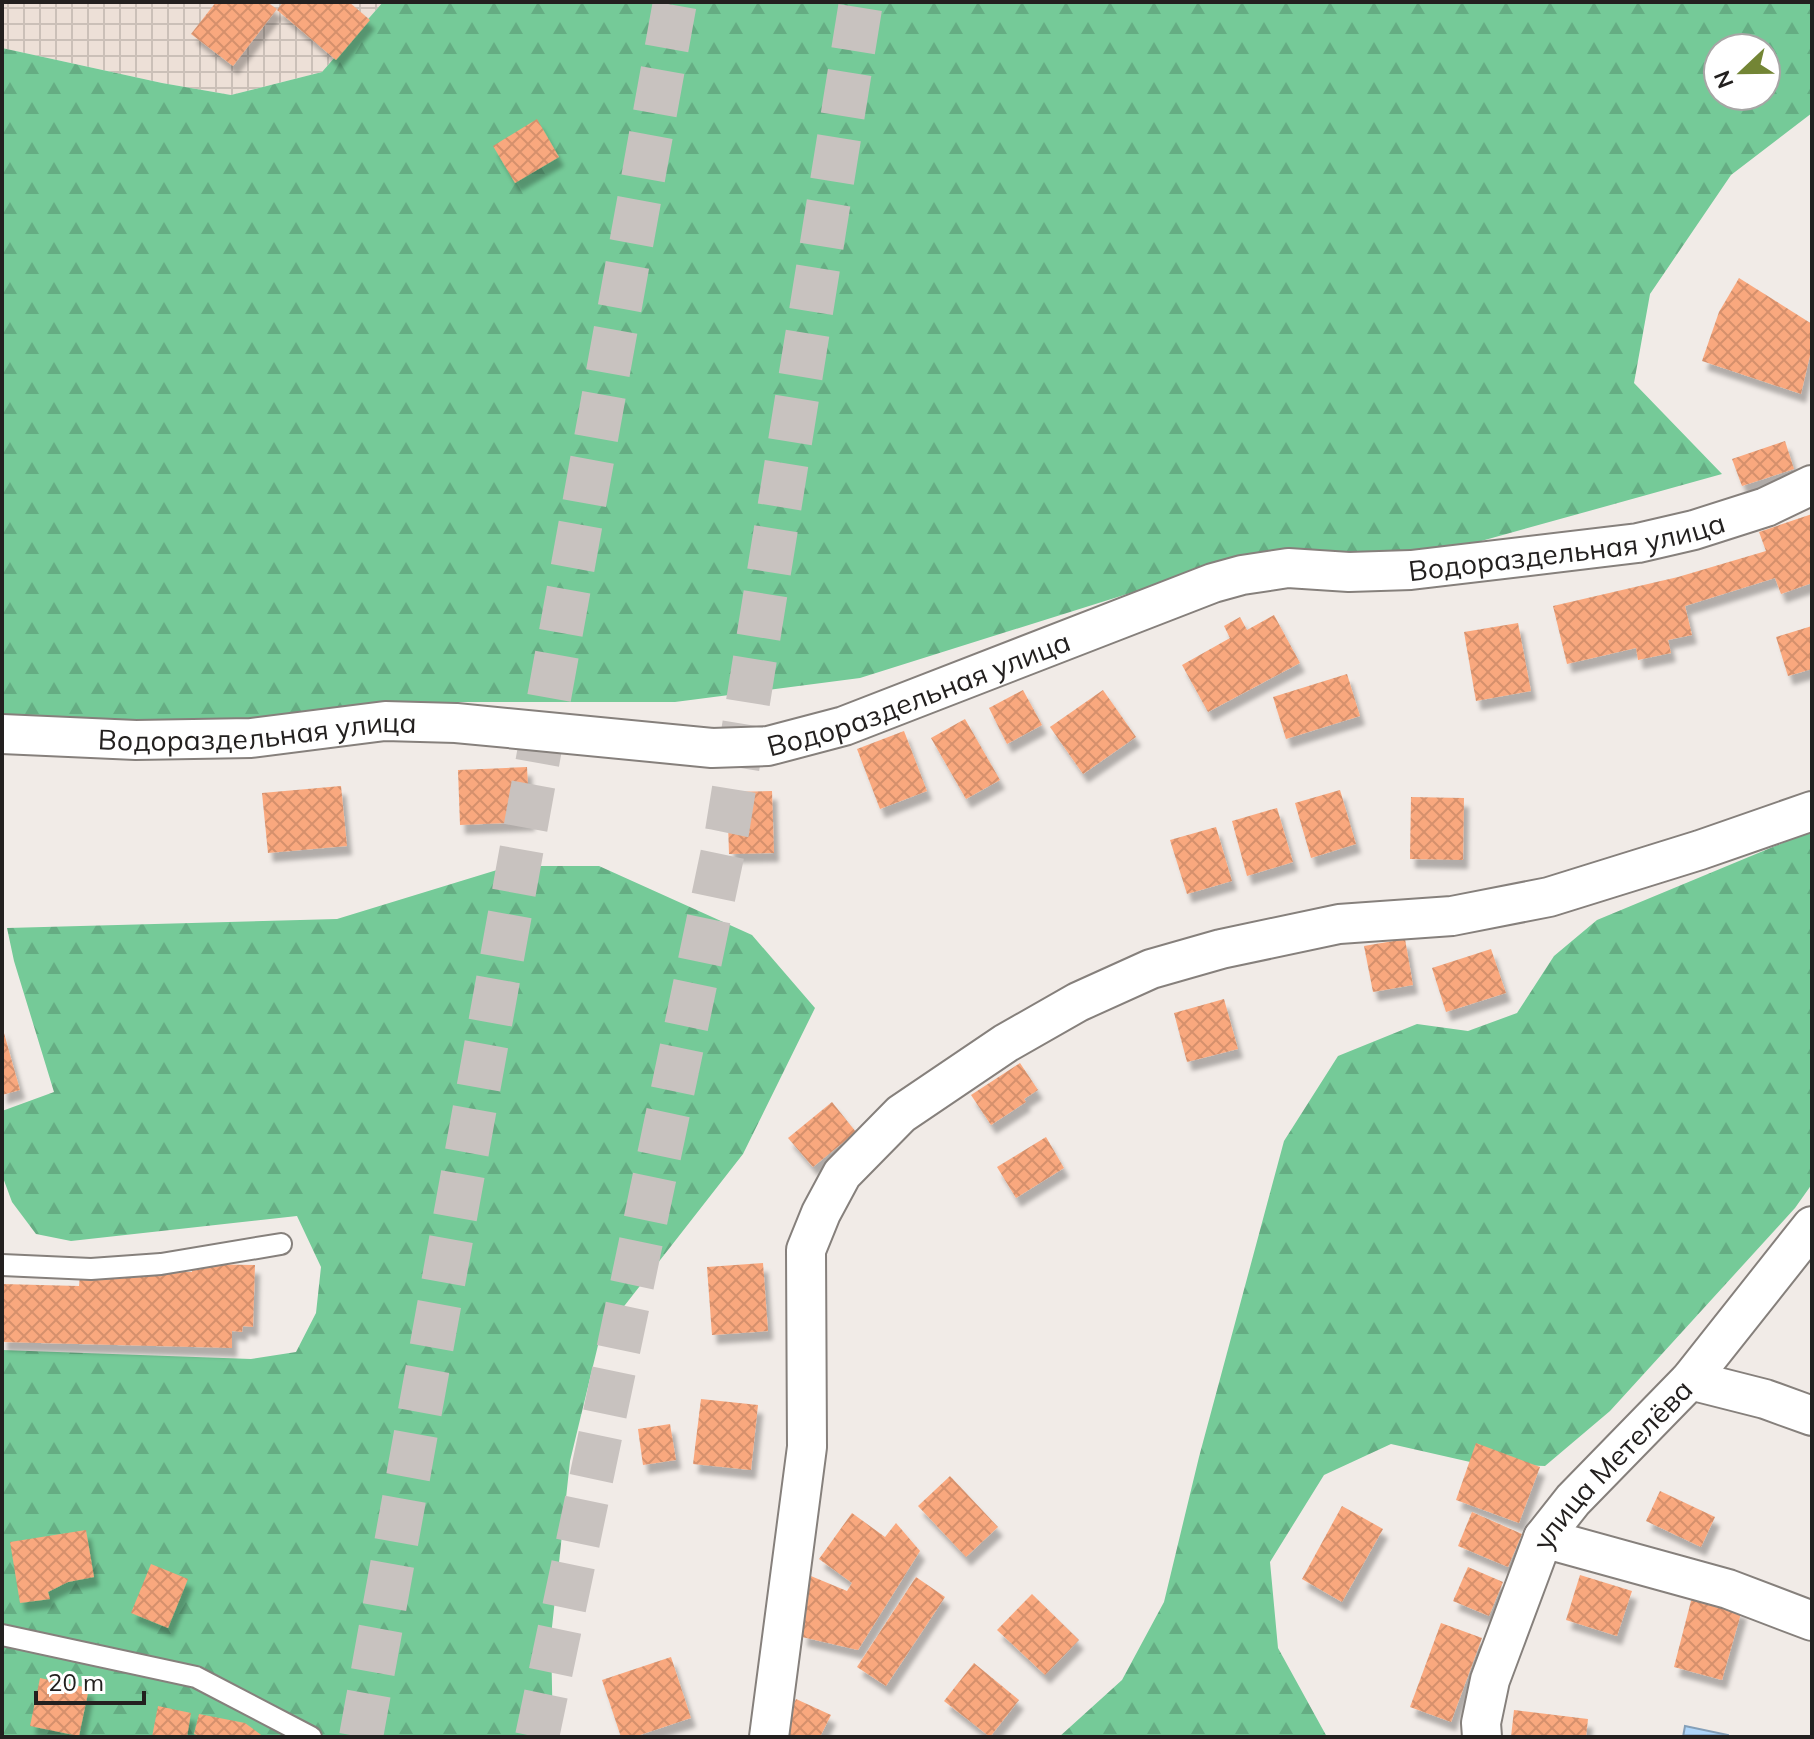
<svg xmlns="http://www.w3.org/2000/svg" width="1814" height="1739" viewBox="0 0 1814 1739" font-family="Mulish,sans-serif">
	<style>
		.industrial { fill: url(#industrial-grid) }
		.forest { fill: url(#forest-firs); fill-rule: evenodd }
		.water { fill: url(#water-rules); stroke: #849fb8; stroke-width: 2 }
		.building { fill: url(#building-cross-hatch); filter: url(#shadow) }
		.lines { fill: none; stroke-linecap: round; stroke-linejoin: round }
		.primary-tunnel { stroke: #c8c2bf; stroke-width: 44; stroke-dasharray: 44 22; stroke-linecap: butt }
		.lane-casing { stroke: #86807c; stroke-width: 24 }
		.street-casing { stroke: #86807c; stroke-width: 42 }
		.lane { stroke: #fff; stroke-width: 20 }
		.street { stroke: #fff; stroke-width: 38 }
		.labels { text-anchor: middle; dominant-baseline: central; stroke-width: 8; stroke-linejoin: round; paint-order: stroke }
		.street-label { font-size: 28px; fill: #23201f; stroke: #fff }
	</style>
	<defs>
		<pattern id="industrial-grid" width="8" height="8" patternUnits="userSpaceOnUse" patternTransform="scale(2)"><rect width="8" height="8" fill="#ede0d7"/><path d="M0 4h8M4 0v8" fill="none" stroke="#cbc0b8"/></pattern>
		<pattern id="forest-firs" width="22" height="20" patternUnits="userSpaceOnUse" patternTransform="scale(2)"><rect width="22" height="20" fill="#75ca98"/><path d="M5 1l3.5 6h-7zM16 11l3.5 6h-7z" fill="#65ad83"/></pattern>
		<pattern id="water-rules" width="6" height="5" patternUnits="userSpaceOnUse" patternTransform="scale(2)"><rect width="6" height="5" fill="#add5fa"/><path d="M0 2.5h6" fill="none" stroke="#95b7d6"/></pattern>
		<pattern id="building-cross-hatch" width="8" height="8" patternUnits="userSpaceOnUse" patternTransform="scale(2)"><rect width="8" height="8" fill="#f9a87e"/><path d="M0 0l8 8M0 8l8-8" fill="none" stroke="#d5906c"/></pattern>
		<filter id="shadow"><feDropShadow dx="5" dy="9" stdDeviation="2" flood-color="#0004"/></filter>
	</defs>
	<rect width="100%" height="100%" fill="#f1ebe7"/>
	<!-- industrial -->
	<polygon class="industrial" points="2,2 383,2 322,72 231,95 162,83 2,48"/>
	<!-- forest -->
	<g class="forest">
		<path d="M 383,2 L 1812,2 L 1812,113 L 1731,175 L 1650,294 L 1634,383 L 1722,474 L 1413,560 L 1307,552 L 1239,555 L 1175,579 L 860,678 L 675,702 L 458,702 L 276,737 L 2,726 L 2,48 L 162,83 L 231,95 L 322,72 ZM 1718,48 L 1766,48 L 1766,96 L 1718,96 Z"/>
		<polygon points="1812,829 1812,1184 1795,1208 1610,1411 1545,1466 1479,1464 1391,1444 1324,1475 1270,1562 1278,1648 1327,1737 1059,1737 1122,1680 1164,1602 1199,1457 1284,1141 1338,1056 1417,1024 1468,1031 1517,1013 1554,956 1597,920 1785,842"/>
		<polygon points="510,866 599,866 752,935 815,1008 743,1154 600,1337 570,1461 551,1636 553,1737 2,1737 2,1350 251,1359 296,1352 316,1313 321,1267 297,1216 71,1241 36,1234 12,1202 2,1175 2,1111 54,1092 14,961 7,928 337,919"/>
	</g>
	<!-- water -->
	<polygon class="water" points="1685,1726 1728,1735 1728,1737 1683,1737"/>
	<!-- building -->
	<g class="building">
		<polygon points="216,2 267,2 277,9 233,66 191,34"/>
		<polygon points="283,2 349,2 370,20 336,60 277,10"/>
		<polygon points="537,119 559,157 515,183 493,146"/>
		<polygon points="1739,278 1812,324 1812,347 1801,394 1702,361 1719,312"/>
		<polygon points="1785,441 1794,469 1742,486 1732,459"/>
		<polygon points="1812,514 1812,583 1781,594 1775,578 1685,606 1692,635 1668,640 1671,653 1638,660 1636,648 1567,664 1553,606 1678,577 1766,551 1759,532"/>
		<polygon points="1274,615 1300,663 1208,712 1182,665 1230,638 1224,626 1240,617 1247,630"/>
		<polygon points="1518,623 1531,691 1476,701 1464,632"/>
		<polygon points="1812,626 1812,669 1788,676 1776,637"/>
		<polygon points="1347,674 1360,716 1286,739 1273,697"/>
		<polygon points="1023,690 1042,725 1007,744 989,708"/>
		<polygon points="1103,690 1136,737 1083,774 1050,727"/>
		<polygon points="965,719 1000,780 966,799 931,738"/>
		<polygon points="904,731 927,791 880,809 857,749"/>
		<polygon points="527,767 530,822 460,825 458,770"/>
		<polygon points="341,786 347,846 268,853 262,793"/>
		<polygon points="1340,790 1356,844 1311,858 1295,803"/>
		<polygon points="772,791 774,853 729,854 727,792"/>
		<polygon points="1411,797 1464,798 1463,860 1410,859"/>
		<polygon points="1277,808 1293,862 1247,876 1232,821"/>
		<polygon points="1216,827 1232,881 1187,894 1170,840"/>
		<polygon points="1405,939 1413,985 1373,992 1364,946"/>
		<polygon points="1491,949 1506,993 1446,1012 1432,968"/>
		<polygon points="1224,999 1238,1049 1187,1062 1174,1013"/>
		<polygon points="2,1026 20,1090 2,1095"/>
		<polygon points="1020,1063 1038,1090 1024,1099 1026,1102 991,1125 971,1095"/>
		<polygon points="832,1102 856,1132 813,1167 788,1138"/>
		<polygon points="1046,1137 1064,1168 1016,1198 997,1167"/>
		<polygon points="763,1263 768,1331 712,1335 707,1267"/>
		<polygon points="192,1264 255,1265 253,1327 243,1326 242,1332 232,1331 232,1348 2,1342 2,1284 79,1286 80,1275 159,1276 159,1271 192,1272"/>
		<polygon points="701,1399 758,1405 751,1470 693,1464"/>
		<polygon points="670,1424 676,1460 643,1465 638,1429"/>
		<polygon points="1476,1443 1540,1467 1519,1523 1456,1500"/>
		<polygon points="950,1476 998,1527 966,1557 918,1506"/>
		<polygon points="1660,1491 1715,1517 1701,1547 1646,1521"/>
		<polygon points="1342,1506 1383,1529 1342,1602 1302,1579"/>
		<polygon points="1472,1512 1522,1534 1508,1567 1458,1546"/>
		<polygon points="852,1513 885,1537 896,1523 920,1551 858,1650 802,1637 806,1574 847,1591 852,1583 819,1559"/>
		<polygon points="86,1530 94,1577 68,1582 48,1592 50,1599 20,1603 10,1542"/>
		<polygon points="151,1564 188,1579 168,1628 131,1613"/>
		<polygon points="1468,1567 1503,1582 1489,1616 1453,1601"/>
		<polygon points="1580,1575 1632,1591 1617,1636 1566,1620"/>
		<polygon points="916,1577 945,1597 886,1686 857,1667"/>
		<polygon points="1032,1594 1079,1640 1045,1675 997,1630"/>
		<polygon points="1692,1597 1742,1610 1722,1680 1674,1667"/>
		<polygon points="1441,1623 1482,1638 1451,1722 1410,1707"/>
		<polygon points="671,1657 691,1718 634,1737 621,1737 602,1680"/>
		<polygon points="974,1663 1019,1700 990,1737 944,1701"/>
		<polygon points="40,1678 89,1688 79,1736 30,1726"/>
		<polygon points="796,1699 831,1715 820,1737 778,1737"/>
		<polygon points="158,1706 191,1713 187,1737 152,1737"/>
		<polygon points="1514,1710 1588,1719 1586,1737 1511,1737"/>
		<polygon points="199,1714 245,1723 264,1737 202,1737 194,1734"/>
	</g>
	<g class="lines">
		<!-- primary-tunnel -->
		<g class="primary-tunnel">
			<polyline points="361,1737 675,2"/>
			<polyline points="537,1737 727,832 861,2"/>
		</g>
		<defs>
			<g id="lane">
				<polyline points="2,1265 91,1269 161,1264 281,1244"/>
				<polyline points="2,1635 196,1677 311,1737"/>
			</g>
			<g id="street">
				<path id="s1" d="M 2,734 L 136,740 L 251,738 L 385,721 L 456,723 L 712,748 L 768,746 L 844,726 L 1213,583 L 1242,575 L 1288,568 L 1349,572 L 1411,570 L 1638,543 L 1694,530 L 1766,507 L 1812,485"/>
				<polyline points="1690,1380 1765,1399 1812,1416"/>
				<polyline points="1543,1538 1728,1589 1812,1621"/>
				<polyline points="769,1737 807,1447 806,1250 821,1213 842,1174 901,1114 1006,1043 1078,1002 1151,969 1221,949 1339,924 1452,916 1549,897 1700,850 1812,811"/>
				<path id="s2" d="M 1482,1737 L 1481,1723 L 1490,1680 L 1543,1538 L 1573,1500 L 1690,1380 L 1812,1226"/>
			</g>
		</defs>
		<!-- lane casing -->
		<use href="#lane" class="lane-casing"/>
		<!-- street casing -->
		<use href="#street" class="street-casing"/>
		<!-- lane -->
		<use href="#lane" class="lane"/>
		<!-- street -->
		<use href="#street" class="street"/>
	</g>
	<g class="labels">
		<!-- street labels -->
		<g class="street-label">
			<text stroke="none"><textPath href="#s1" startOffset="1600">Водораздельная улица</textPath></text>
			<text stroke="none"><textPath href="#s1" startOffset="928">Водораздельная улица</textPath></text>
			<text stroke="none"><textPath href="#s1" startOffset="256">Водораздельная улица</textPath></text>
			<text stroke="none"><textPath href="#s2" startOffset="310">улица Метелёва</textPath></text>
		</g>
	</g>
	<!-- border -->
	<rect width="1814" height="1739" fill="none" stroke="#23201f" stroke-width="8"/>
	<!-- north arrow -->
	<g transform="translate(1742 72) rotate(248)"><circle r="38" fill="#ffffff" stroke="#a7a6a5" stroke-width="2"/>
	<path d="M0-6L14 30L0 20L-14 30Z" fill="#738535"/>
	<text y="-12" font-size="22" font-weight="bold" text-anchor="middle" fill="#23201f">N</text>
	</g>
	<!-- scale -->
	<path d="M36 1691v12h108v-12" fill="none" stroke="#23201f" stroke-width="4"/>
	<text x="48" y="1691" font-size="24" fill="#23201f" stroke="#ffffff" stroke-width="6" paint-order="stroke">20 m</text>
</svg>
